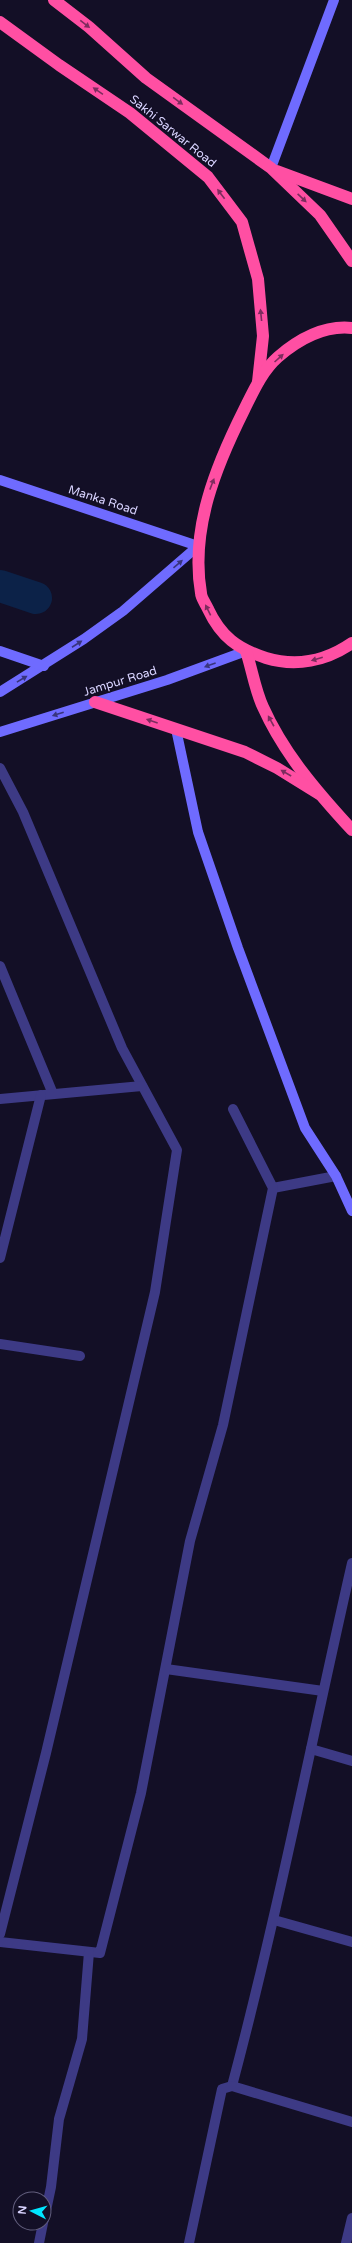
<svg xmlns="http://www.w3.org/2000/svg" width="352" height="2243" viewBox="0 0 352 2243" font-family="'Varela Round',sans-serif">
	<style>
		.lines { fill: none; stroke-linecap: round; stroke-linejoin: round }
		.canal { stroke: #0c2248; stroke-width: 32 }
		.street { stroke: #3d3a85; stroke-width: 10 }
		.secondary { stroke: #6f6bff; stroke-width: 10 }
		.highway { stroke: #ff4fa3; stroke-width: 12 }
		.oneway { fill: #7d2c5e }
		.oneway2 { fill: #38347d }
		.labels { text-anchor: middle; dominant-baseline: central; stroke-width: 3; stroke-linejoin: round; paint-order: stroke }
		.street-label { font-size: 12px; fill: #d9d4ff; stroke: #130f26 }
	</style>
	<rect width="100%" height="100%" fill="#130f26"/>
	<g class="lines">
		<!-- canal -->
		<polyline class="canal" points="0,586 36,598"/>
		<!-- street -->
		<g class="street">
			<polyline points="0,768 23,812 122,1048 177,1150 155,1292 46,1753 0,1934"/>
			<polyline points="0,966 53,1094"/>
			<polyline points="0,1099 142,1086"/>
			<polyline points="273,1188 336,1176"/>
			<polyline points="0,1258 41,1095"/>
			<polyline points="0,1344 80,1356"/>
			<polyline points="166,1669 323,1691"/>
			<polyline points="311,1749 352,1761"/>
			<polyline points="274,1920 352,1942"/>
			<polyline points="0,1942 100,1953 141,1793 190,1541 223,1425 273,1188 233,1109"/>
			<path d="M 232,2086 C 278,1913 312,1738 352,1563"/>
			<polyline points="44,2220 51,2187 59,2119 82,2039 89,1952"/>
			<polyline points="39,2243 43,2223"/>
			<polyline points="189,2243 222,2089 232,2086 352,2122"/>
			<polyline points="346,2243 352,2218"/>
		</g>
		<!-- secondary -->
		<g class="secondary">
			<polyline points="271,168 334,0"/>
			<polyline points="0,480 198,546 123,611 84,639 0,692"/>
			<polyline points="0,651 44,666"/>
			<polyline points="176,729 198,832 238,948 305,1128 336,1176 352,1211"/>
			<polyline points="0,732 167,680 246,651"/>
		</g>
		<!-- highway -->
		<g class="highway">
			<polyline points="54,0 89,27 146,78 271,168 320,215 352,261"/>
			<polyline points="0,22 59,65 130,113 208,177 242,222 258,279 263,336 258,382"/>
			<polyline points="277,171 352,199"/>
			<path d="M 352,328 C 324,325 299,339 278,357 C 262,371 253,392 244,410 C 216,466 190,529 201,593 C 201,598 206,604 208,609 C 221,637 238,649 266,658 C 296,667 326,661 352,643"/>
			<path d="M 246,651 C 252,669 255,690 263,707 C 284,754 318,793 352,830"/>
			<polyline points="95,702 245,752 277,768 319,794"/>
		</g>
	</g>
	<!-- one-way arrows -->
	<defs><path id="oneway-solid" d="M-6-.8H1V-3.2L6.5 0L1 3.2V.8H-6Z"/></defs>
	<g class="oneway">
		<use href="#oneway-solid" transform="translate(85 24) rotate(38)"/>
		<use href="#oneway-solid" transform="translate(98 91) rotate(-146)"/>
		<use href="#oneway-solid" transform="translate(178 101) rotate(36)"/>
		<use href="#oneway-solid" transform="translate(221 194) rotate(-127)"/>
		<use href="#oneway-solid" transform="translate(302 198) rotate(43)"/>
		<use href="#oneway-solid" transform="translate(261 315) rotate(-96)"/>
		<use href="#oneway-solid" transform="translate(279 358) rotate(-42)"/>
		<use href="#oneway-solid" transform="translate(212 484) rotate(-69)"/>
		<use href="#oneway-solid" transform="translate(208 610) rotate(-116)"/>
		<use href="#oneway-solid" transform="translate(317 659) rotate(164)"/>
		<use href="#oneway-solid" transform="translate(152 721) rotate(-161)"/>
		<use href="#oneway-solid" transform="translate(271 721) rotate(-119)"/>
		<use href="#oneway-solid" transform="translate(286 773) rotate(-150)"/>
	</g>
	<g class="oneway2">
		<use href="#oneway-solid" transform="translate(178 564) rotate(-41)"/>
		<use href="#oneway-solid" transform="translate(77 644) rotate(-33)"/>
		<use href="#oneway-solid" transform="translate(210 665) rotate(160)"/>
		<use href="#oneway-solid" transform="translate(22 679) rotate(-31)"/>
		<use href="#oneway-solid" transform="translate(58 714) rotate(162)"/>
	</g>
	<g class="labels">
		<!-- street labels -->
		<g class="street-label">
			<text transform="translate(173 131) rotate(39)">Sakhi Sarwar Road</text>
			<text transform="translate(103 500) rotate(18)">Manka Road</text>
			<text transform="translate(120 681) rotate(-17)">Jampur Road</text>
		</g>
	</g>
	<!-- north arrow -->
	<g transform="translate(32 2211) rotate(276)"><circle r="19" fill="#130f26" stroke="#625e7d"/>
	<path d="M0-3L7 15L0 10L-7 15Z" fill="#00e5ff"/>
	<text y="-6" font-size="11" font-weight="bold" text-anchor="middle" fill="#d9d4ff">N</text>
	</g>
</svg>
